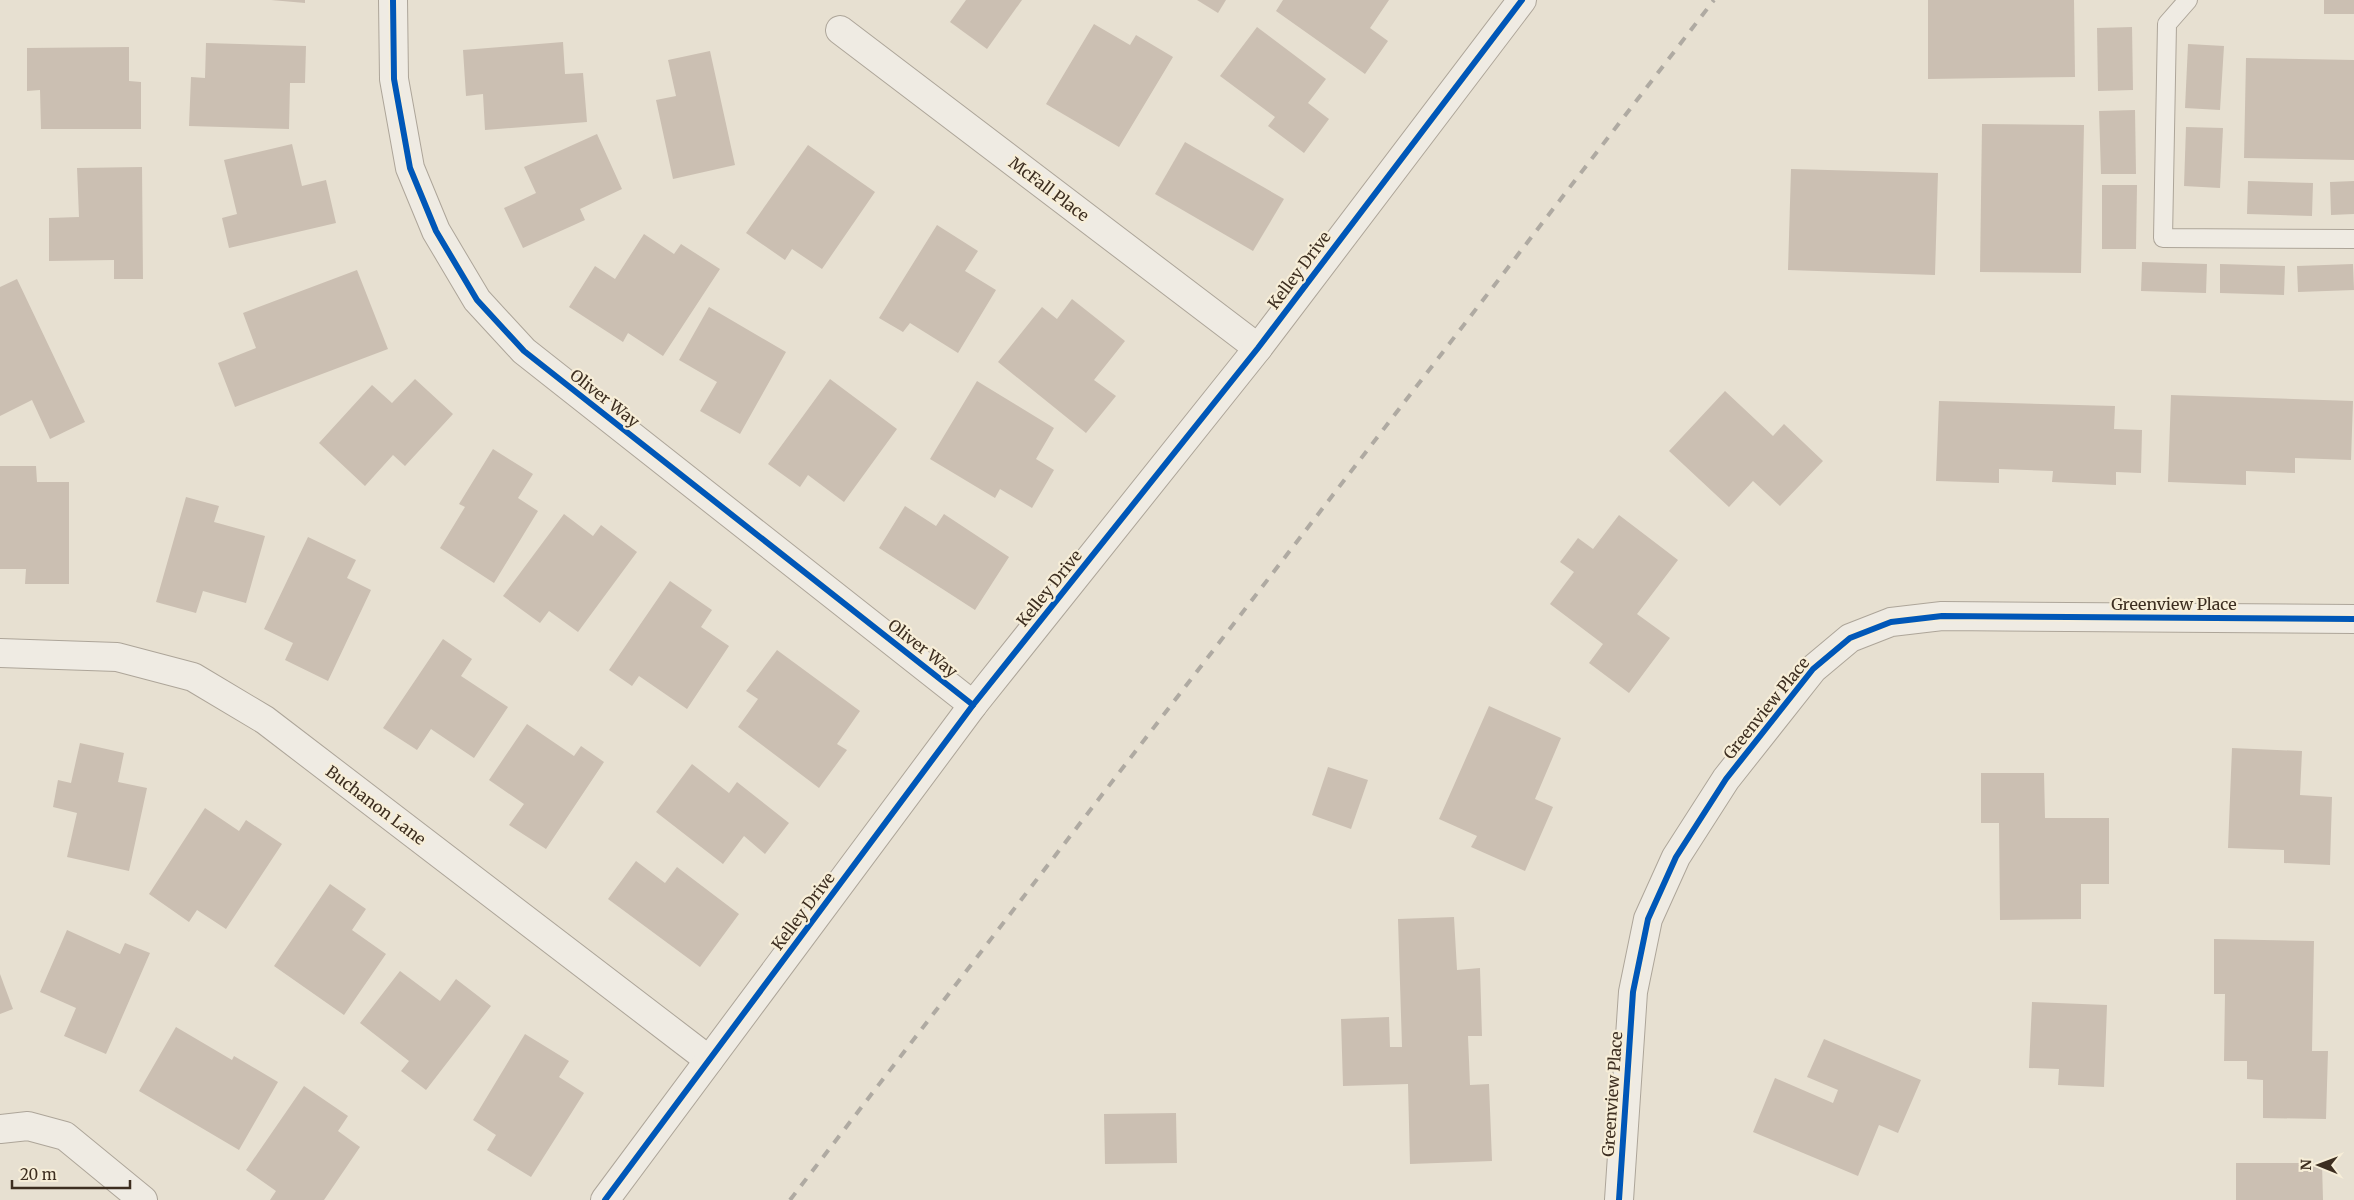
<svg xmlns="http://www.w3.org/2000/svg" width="2354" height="1200" viewBox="0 0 2354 1200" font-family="Merriweather,serif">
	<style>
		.building { fill: #cbbfb2 }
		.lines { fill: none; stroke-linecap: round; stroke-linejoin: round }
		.service-casing { stroke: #ada599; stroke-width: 20 }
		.minor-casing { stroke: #ada599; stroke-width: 30 }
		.service { stroke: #efebe3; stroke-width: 18 }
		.minor { stroke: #efebe3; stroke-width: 28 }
		.rail { stroke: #afaaa2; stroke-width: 4; stroke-dasharray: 9 9; stroke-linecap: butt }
		.cycleway-casing { stroke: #f7eed8; stroke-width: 9 }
		.cycleway { stroke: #0057b8; stroke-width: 6 }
		.labels { text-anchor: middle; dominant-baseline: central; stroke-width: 4.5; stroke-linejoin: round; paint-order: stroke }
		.street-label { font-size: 16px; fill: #3d2e20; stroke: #f7eed8 }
	</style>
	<rect width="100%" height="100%" fill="#e7e0d1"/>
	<!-- building -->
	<g class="building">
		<polygon points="271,0 305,0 305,3"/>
		<polygon points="966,0 1022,0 987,49 950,22"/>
		<polygon points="1197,0 1226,0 1218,13"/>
		<polygon points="1283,0 1389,0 1370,28 1388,41 1365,74 1276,11"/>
		<polygon points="1928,0 2074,0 2075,77 1928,79"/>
		<rect x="2324" y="0" width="30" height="14"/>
		<polygon points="1094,24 1130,45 1136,35 1173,57 1119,147 1046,104"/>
		<polygon points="1257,27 1326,79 1308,103 1329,119 1304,153 1268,126 1275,117 1220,76"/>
		<polygon points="2132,27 2133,90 2098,91 2097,28"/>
		<polygon points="563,42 565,74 583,73 587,122 485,130 483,94 466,96 463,50"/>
		<polygon points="206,43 306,46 305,83 290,83 289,129 189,126 191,77 205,78"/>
		<polygon points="2188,44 2224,46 2220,110 2185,108"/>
		<polygon points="129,47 129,81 141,82 141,129 41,129 40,90 27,91 27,48"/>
		<polygon points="710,51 735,165 673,179 656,100 676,96 668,60"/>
		<polygon points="2246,58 2354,60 2354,160 2244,158"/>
		<polygon points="2135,110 2136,174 2101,174 2099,111"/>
		<polygon points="1982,124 2084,125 2081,273 1980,272"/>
		<polygon points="2186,127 2223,128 2220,188 2184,186"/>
		<polygon points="597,134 622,189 580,209 585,220 523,248 504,208 536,193 524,167"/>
		<polygon points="1185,142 1284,199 1253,251 1155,194"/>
		<polygon points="292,144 302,186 326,180 336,223 229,248 222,218 237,214 224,160"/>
		<polygon points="808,145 875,192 822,269 792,249 785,260 746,233"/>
		<polygon points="142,167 143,279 114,279 114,260 49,261 49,218 79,217 77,168"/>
		<polygon points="1791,169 1938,173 1935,275 1788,270"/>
		<polygon points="2248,181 2313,183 2312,216 2247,214"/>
		<polygon points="2354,181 2354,214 2331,215 2330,182"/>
		<polygon points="2102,185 2137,185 2136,249 2102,249"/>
		<polygon points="937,225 978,251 965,271 996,290 958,353 910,323 903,332 879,318"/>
		<polygon points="644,234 674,254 681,244 720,269 663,356 628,333 623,342 569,307 595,266 615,279"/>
		<polygon points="2142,262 2207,264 2206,293 2141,291"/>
		<polygon points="2220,264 2285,266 2284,295 2220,293"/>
		<polygon points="2353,264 2354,290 2298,292 2297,266"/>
		<polygon points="357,270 388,349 235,407 218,363 256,348 243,313"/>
		<polygon points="17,279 85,422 50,439 32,400 0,416 0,287"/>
		<polygon points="1072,299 1125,341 1094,380 1116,396 1086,433 998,362 1042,307 1057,319"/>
		<polygon points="709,307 786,352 740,434 700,411 717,382 679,360"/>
		<polygon points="415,379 453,414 405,466 393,455 365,486 319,443 372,385 392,403"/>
		<polygon points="830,379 897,429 844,502 808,475 800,487 768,464"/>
		<polygon points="977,381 1054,428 1036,459 1054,470 1032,508 1000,489 995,498 930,459"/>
		<polygon points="1725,391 1773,436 1784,424 1823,461 1780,506 1753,481 1729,507 1669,451"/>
		<polygon points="2171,395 2353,401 2351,460 2295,458 2295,473 2246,471 2246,485 2168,482"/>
		<polygon points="1939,401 2115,406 2114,429 2142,430 2141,473 2116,472 2116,485 2052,482 2053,471 1999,469 1999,483 1936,481"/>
		<polygon points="493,449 533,474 518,498 538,511 494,583 440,548 465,507 459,504"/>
		<polygon points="0,466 36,466 37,482 69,482 69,584 25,584 26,569 0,569"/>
		<polygon points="186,497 219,506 214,522 265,536 246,603 203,591 196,613 156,602"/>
		<polygon points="905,506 936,526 944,514 1009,557 975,610 879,548"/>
		<polygon points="564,514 593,536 601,525 637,552 578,632 549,611 540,623 503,596"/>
		<polygon points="1619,515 1678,560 1637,614 1670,638 1629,693 1589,663 1603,644 1550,604 1574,572 1560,562 1578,538 1593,549"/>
		<polygon points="308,537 356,560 347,578 371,590 328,681 285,660 293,643 264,629"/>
		<polygon points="670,581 712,610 701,627 729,646 687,709 639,676 632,686 609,670"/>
		<polygon points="443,639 472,659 461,676 508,707 474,758 431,729 417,750 383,728"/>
		<polygon points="777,650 860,711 837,744 847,750 819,788 738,727 758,699 746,691"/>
		<polygon points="1489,706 1561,738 1535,799 1553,807 1525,871 1471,847 1477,836 1439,819"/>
		<polygon points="527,724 574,756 581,746 604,762 546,849 509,825 524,804 489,780"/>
		<polygon points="80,743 124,753 118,782 147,788 129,871 67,857 77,813 53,807 58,780 71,783"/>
		<polygon points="2232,748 2302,751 2300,795 2332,797 2330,865 2284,863 2284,850 2228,848"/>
		<polygon points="692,764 729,793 737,782 789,823 765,854 744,836 723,864 656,812"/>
		<polygon points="1328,767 1368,780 1351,829 1312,815"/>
		<polygon points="1981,773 2044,773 2045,818 2109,818 2109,884 2081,884 2081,919 2000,920 1999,823 1981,823"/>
		<polygon points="205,808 239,831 246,820 282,844 226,929 197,910 189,922 149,894"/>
		<polygon points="636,861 665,883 677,867 739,914 700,967 608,899"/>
		<polygon points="330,884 366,909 352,930 386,954 344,1015 274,966"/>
		<polygon points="1454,917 1457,970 1480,968 1482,1036 1468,1036 1470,1085 1489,1084 1492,1161 1410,1164 1408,1084 1343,1086 1341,1019 1389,1017 1390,1047 1402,1047 1398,919"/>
		<polygon points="67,930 120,954 125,943 150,953 106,1054 64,1036 76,1008 40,992"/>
		<polygon points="2214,939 2314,941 2312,1051 2328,1051 2326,1119 2263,1118 2263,1080 2247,1079 2247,1061 2224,1061 2225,994 2214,994"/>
		<polygon points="400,971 440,1001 456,979 491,1006 426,1090 401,1071 409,1061 360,1023"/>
		<polygon points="0,974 13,1009 0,1014"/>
		<polygon points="2032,1002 2107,1005 2104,1087 2058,1085 2059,1069 2029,1068"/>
		<polygon points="176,1027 232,1060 234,1056 278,1082 239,1150 139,1091"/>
		<polygon points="525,1034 569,1061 559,1077 584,1093 531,1177 487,1150 496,1135 473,1120"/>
		<polygon points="1824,1039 1921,1080 1898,1133 1879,1125 1858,1176 1753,1132 1775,1078 1833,1103 1838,1090 1807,1077"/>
		<polygon points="304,1086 348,1116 338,1131 360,1147 324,1200 270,1200 276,1191 246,1170"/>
		<polygon points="1176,1113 1177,1163 1105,1164 1104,1114"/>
		<polygon points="2236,1163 2322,1163 2323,1200 2236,1200"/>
	</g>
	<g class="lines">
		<defs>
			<polyline id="service" points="2188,0 2167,24 2163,238 2354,239"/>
			<g id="minor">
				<polyline points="393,0 394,79 410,168 436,231 477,300 524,351 973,705"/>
				<polyline points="840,30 1258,348"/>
				<polyline points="0,653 117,657 193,677 265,720 709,1060"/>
				<polyline points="0,1129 28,1126 65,1136 143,1200"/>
				<polyline points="605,1200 973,705 1258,348 1522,0"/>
				<polyline points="1619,1200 1633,992 1648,919 1676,857 1726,779 1813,669 1850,638 1891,622 1942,616 2354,619"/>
			</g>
		</defs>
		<!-- service casing -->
		<use href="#service" class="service-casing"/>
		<!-- minor casing -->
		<use href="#minor" class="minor-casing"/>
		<!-- service -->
		<use href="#service" class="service"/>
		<!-- minor -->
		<use href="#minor" class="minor"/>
		<!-- rail -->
		<polyline class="rail" points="790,1200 1714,0"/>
		<defs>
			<g id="cycleway">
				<polyline points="393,0 394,79 410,168 436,231 477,300 524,351 973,705"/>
				<polyline points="605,1200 973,705 1258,348 1522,0"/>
				<polyline points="1619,1200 1633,992 1648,919 1676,857 1726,779 1813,669 1850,638 1891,622 1942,616 2354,619"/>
			</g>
		</defs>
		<!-- cycleway casing -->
		<use href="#cycleway" class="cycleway-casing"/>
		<!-- cycleway -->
		<use href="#cycleway" class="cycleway"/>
	</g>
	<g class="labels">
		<!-- street labels -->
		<g class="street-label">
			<text transform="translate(1049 189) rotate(37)">McFall Place</text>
			<text transform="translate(1299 270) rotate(-53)">Kelley Drive</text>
			<text transform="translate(605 398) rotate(38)">Oliver Way</text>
			<text transform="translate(1049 588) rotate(-51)">Kelley Drive</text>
			<text x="2174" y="604">Greenview Place</text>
			<text transform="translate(923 648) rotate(38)">Oliver Way</text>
			<text transform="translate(1766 708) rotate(-51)">Greenview Place</text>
			<text transform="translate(376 805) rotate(37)">Buchanon Lane</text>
			<text transform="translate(803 911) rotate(-53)">Kelley Drive</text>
			<text transform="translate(1612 1094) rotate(-86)">Greenview Place</text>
		</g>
	</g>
	<!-- north arrow -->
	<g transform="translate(2319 1165) rotate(271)" stroke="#f7eed8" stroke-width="4" paint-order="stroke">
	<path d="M0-4L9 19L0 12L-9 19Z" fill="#3d2e20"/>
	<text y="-8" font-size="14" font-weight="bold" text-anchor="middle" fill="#3d2e20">N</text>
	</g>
	<!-- scale -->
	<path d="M12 1180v8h118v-8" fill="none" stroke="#3d2e20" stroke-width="2.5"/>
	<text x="20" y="1180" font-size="15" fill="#3d2e20" stroke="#f7eed8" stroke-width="4" paint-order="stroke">20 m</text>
</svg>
